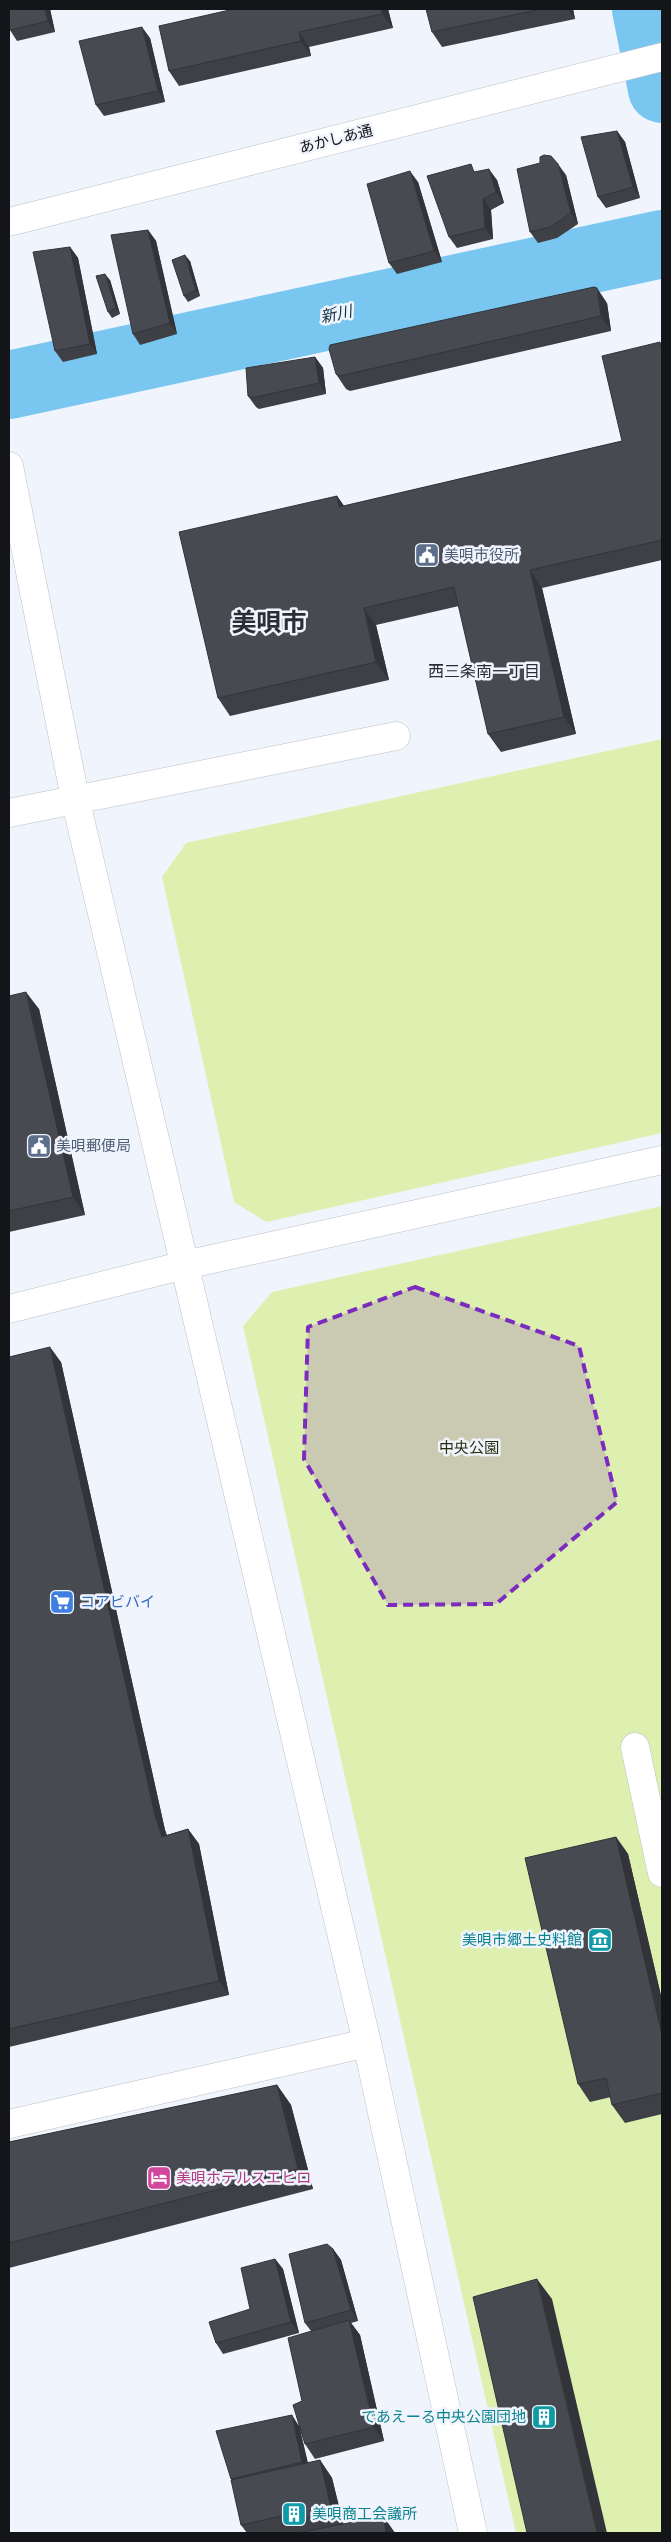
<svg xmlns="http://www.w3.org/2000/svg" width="671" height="2542" viewBox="0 0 671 2542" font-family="Rubik,'Noto Sans JP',sans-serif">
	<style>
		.green { fill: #def0af }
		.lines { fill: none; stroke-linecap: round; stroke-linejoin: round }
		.river { stroke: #79c6f1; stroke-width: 68 }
		.minor-casing { stroke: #bcbfc7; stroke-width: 29 }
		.minor { stroke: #fff; stroke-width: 28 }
		.wall { fill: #3e4046 }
		.shaded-wall { fill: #323439 }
		.building { fill: #484a51; stroke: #323439 }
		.marked { fill: #7b2cbf; fill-opacity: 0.2; stroke: #7b2cbf; stroke-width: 4; stroke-dasharray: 10 6; stroke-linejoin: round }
		.labels { text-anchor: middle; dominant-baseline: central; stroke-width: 5; stroke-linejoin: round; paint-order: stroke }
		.street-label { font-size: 15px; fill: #141518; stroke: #f0f4fc }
		.service-label { font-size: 15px; fill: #4e5e75; stroke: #f0f4fc; text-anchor: start }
		.park-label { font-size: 15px; fill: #262d0d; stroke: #f0f4fc }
		.shop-label { font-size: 15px; fill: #366cbe; stroke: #f0f4fc; text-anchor: start }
		.culture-label { font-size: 15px; fill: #0d838f; stroke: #f0f4fc; text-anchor: end }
		.hotel-label { font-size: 15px; fill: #b23c85; stroke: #f0f4fc; text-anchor: start }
		.water-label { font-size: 16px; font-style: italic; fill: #0e3143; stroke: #f0f4fc }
		.neighbourhood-label { font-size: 16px; fill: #2b2d34; stroke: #f0f4fc }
		.town-label { font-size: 25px; font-weight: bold; fill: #2b2d34; stroke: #f0f4fc }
	</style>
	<rect width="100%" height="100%" fill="#f0f4fc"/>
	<!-- green -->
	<g class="green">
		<polygon points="662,739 662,1133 266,1222 234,1202 162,877 186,843"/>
		<polygon points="662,1206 662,2533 516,2533 243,1326 272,1292"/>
	</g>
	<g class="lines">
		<!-- river -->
		<g class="river">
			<polyline points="646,9 662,89"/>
			<polyline points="9,385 662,244"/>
		</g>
		<defs>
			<g id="minor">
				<polyline points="9,222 662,57"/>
				<polyline points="9,466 75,798 367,2043 473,2533"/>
				<polyline points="9,813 396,736"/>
				<polyline points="9,1309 185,1265 662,1160"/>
				<polyline points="635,1747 662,1873"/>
				<polyline points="9,2124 367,2043"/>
			</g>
		</defs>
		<!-- minor casing -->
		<use href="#minor" class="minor-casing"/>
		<!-- minor -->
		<use href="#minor" class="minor"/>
	</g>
	<!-- wall -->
	<g class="wall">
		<polygon points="50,9 55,32 17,41 10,30"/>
		<polygon points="234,9 388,9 393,28 309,47 311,56 179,86 169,71"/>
		<polygon points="426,9 573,9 575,19 442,47 432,32"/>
		<polygon points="150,38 165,102 104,116 96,105"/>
		<polygon points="617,131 625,142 640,198 606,208 598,197"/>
		<polygon points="476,172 497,180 504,203 491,210 493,239 457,248 449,237"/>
		<polygon points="566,175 578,224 557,238 538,243 530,232"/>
		<polygon points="418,182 442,262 397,274 389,263"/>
		<polygon points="148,230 156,241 177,334 140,345 133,334"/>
		<polygon points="70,247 78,258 97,354 63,362 55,351"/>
		<polygon points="190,261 200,296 188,302 184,296"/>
		<polygon points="110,280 120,314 112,318 108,312"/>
		<polygon points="607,303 611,331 350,391 346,389 336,374"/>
		<polygon points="662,345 662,560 542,588 576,734 501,752 488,734 459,606 376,625 389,680 230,716 218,698 337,496 344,506 622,441"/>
		<polygon points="315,357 323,368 326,394 259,409 256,407 248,396"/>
		<polygon points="9,996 39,1009 85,1215 9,1232"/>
		<polygon points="9,1357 61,1362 165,1830 167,1835 188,1829 199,1844 229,1995 9,2047"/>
		<polygon points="616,1837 628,1854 662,2000 662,2114 625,2123 612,2105 611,2097 590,2102 578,2084"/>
		<polygon points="277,2085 291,2105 313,2189 9,2268 9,2142"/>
		<polygon points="333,2249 341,2260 358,2321 351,2323 360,2335 384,2441 315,2459 305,2444 300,2429 308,2463 320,2460 332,2478 343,2524 383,2516 395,2533 247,2533 241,2525 232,2480 231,2479 299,2425 311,2331 305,2323"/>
		<polygon points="275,2259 283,2269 299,2333 223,2354 216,2343 250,2309"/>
	</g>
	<!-- shaded-wall -->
	<g class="shaded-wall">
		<polygon points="45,9 50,9 55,32 48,21"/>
		<polygon points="381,9 388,9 393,28 382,14"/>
		<polygon points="568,9 573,9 575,19"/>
		<polygon points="142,27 150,38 165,102 158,91"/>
		<polygon points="299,32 309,47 311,56 301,41"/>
		<polygon points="617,131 625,142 640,198 633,187"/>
		<polygon points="558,164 566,175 578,224 571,213"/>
		<polygon points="489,169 497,180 504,203 496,192"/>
		<polygon points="410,171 418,182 442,262 434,251"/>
		<polygon points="483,199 491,210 493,239 485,228"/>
		<polygon points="148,230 156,241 177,334 170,323"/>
		<polygon points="70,247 78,258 97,354 90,344"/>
		<polygon points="185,255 190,261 200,296 196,290"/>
		<polygon points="105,274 110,280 120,314 116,308"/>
		<polygon points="597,288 607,303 611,331 601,316"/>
		<polygon points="315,357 323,368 326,394 319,383"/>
		<polygon points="337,496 349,513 339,507"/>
		<polygon points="530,570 542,588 576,734 564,717"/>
		<polygon points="364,608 376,625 389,680 376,662"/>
		<polygon points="26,992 39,1009 85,1215 73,1197"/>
		<polygon points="50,1347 61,1362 165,1830 172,1852 162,1837 155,1815"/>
		<polygon points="188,1829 199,1844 229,1995 219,1981"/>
		<polygon points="616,1837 628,1854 662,2000 662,2035"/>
		<polygon points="277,2085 291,2105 313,2189 298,2169"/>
		<polygon points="333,2249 341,2260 358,2321 351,2310"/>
		<polygon points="275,2259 283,2269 299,2333 291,2322"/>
		<polygon points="537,2279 552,2299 607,2533 597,2533"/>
		<polygon points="349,2320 360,2335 384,2441 374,2427"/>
		<polygon points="292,2415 299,2426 310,2473 302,2462"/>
		<polygon points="320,2460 332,2478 345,2530 332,2512"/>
		<polygon points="383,2516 395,2533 386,2533"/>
	</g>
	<!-- building -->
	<g class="building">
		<polygon points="9,9 45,9 48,21 10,30 9,27"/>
		<polygon points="234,9 381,9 382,14 299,32 301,41 169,71 159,26"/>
		<polygon points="426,9 542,9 432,32"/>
		<polygon points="142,27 158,91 96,105 79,41"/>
		<polygon points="617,131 633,187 598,197 581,137"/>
		<polygon points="544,155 551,156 558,164 571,213 550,227 530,232 517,169 540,163 540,157"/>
		<polygon points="471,164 474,172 489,169 496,192 483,199 485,228 449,237 427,176"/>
		<polygon points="410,171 434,251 389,263 367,184"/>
		<polygon points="148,230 170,323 133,334 111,235"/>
		<polygon points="70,247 90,344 55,351 33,252"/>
		<polygon points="185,255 196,290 184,296 172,260"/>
		<polygon points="105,274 116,308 108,312 96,276"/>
		<polygon points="594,287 597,288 601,316 340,376 336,374 329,349 330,345"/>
		<polygon points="660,342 662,351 662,540 530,570 564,717 488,734 454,587 364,608 376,662 218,698 179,532 337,496 339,507 622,441 602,356"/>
		<polygon points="315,357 319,383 252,398 248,396 246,368"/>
		<polygon points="26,992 73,1197 9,1211 9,996"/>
		<polygon points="50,1347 155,1815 162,1837 188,1829 219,1981 9,2029 9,1357"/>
		<polygon points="616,1837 662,2035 662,2093 612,2105 606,2078 578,2084 525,1858"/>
		<polygon points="277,2085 298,2169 9,2243 9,2142"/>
		<polygon points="327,2244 333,2249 351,2310 305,2323 289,2254"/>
		<polygon points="275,2259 291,2322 216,2343 209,2322 250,2309 241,2268"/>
		<polygon points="537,2279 597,2533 527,2533 473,2297"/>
		<polygon points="349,2320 374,2427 305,2444 293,2405 302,2401 288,2338"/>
		<polygon points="292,2415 302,2462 231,2479 216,2431"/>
		<polygon points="320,2460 332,2512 284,2523 282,2516 241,2525 231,2480"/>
		<polygon points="383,2516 386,2533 298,2533"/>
	</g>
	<!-- marked area -->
	<path class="marked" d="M 415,1287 L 579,1346 L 617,1502 L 496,1604 L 388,1605 L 304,1459 L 308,1327 Z"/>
	<!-- icons -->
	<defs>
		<symbol id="civic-square" viewBox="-11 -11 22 22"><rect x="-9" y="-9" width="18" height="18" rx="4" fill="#5c6f8a" stroke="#f0f4fc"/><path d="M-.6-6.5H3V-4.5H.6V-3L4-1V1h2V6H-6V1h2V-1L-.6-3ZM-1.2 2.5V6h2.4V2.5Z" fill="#fff"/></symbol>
		<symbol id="supermarket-square" viewBox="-11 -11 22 22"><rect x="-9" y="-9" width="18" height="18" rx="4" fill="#3f7fe0" stroke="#f0f4fc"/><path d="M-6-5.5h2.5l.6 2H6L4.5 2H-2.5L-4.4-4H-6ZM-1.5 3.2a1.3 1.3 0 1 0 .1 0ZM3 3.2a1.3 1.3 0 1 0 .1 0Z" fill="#fff"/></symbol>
		<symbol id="museum-square" viewBox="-11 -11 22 22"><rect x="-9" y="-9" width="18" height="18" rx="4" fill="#0f9aa8" stroke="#f0f4fc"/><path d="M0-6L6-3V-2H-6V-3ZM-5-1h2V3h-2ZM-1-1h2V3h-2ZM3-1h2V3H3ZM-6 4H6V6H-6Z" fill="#fff"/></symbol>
		<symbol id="hotel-square" viewBox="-11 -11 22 22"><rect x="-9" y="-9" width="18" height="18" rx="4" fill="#d1479c" stroke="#f0f4fc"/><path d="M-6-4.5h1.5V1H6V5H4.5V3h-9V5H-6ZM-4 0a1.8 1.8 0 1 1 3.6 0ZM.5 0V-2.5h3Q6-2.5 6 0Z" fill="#fff"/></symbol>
		<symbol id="building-square" viewBox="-11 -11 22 22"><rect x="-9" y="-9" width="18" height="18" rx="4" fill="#0f9aa8" stroke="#f0f4fc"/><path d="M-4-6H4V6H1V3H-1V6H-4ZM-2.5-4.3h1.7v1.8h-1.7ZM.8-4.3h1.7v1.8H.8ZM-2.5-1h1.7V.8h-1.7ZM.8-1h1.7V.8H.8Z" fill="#fff"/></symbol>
	</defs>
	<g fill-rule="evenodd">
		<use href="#civic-square" x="413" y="541" width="28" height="28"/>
		<use href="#civic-square" x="25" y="1132" width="28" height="28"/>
		<use href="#supermarket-square" x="48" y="1588" width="28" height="28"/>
		<use href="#museum-square" x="586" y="1926" width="28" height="28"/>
		<use href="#hotel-square" x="145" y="2164" width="28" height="28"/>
		<use href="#building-square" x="530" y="2403" width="28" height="28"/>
		<use href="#building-square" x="280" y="2500" width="28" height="28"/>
	</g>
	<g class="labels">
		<!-- street labels -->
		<g class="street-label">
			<text transform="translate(336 139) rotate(-14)">あかしあ通</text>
		</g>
		<!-- service labels -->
		<g class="service-label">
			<text x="444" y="555">美唄市役所</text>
			<text x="56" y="1146">美唄郵便局</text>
		</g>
		<!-- park labels -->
		<g class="park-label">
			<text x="469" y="1448">中央公園</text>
		</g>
		<!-- shop labels -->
		<g class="shop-label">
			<text x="80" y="1602">コアビバイ</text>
		</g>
		<!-- culture labels -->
		<g class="culture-label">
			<text x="582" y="1940">美唄市郷土史料館</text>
			<text x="526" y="2417">であえーる中央公園団地</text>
			<text x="312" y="2514" text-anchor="start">美唄商工会議所</text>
		</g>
		<!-- hotel labels -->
		<g class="hotel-label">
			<text x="176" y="2178">美唄ホテルスエヒロ</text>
		</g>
		<!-- water labels -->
		<g class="water-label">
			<text transform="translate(336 314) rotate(-12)">新川</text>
		</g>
		<!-- neighbourhood labels -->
		<g class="neighbourhood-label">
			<text x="484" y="671">西三条南一丁目</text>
		</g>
		<!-- town labels -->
		<g class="town-label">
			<text x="269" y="622">美唄市</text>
		</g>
	</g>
	<!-- border -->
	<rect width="671" height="2542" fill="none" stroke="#141518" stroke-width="20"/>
</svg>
